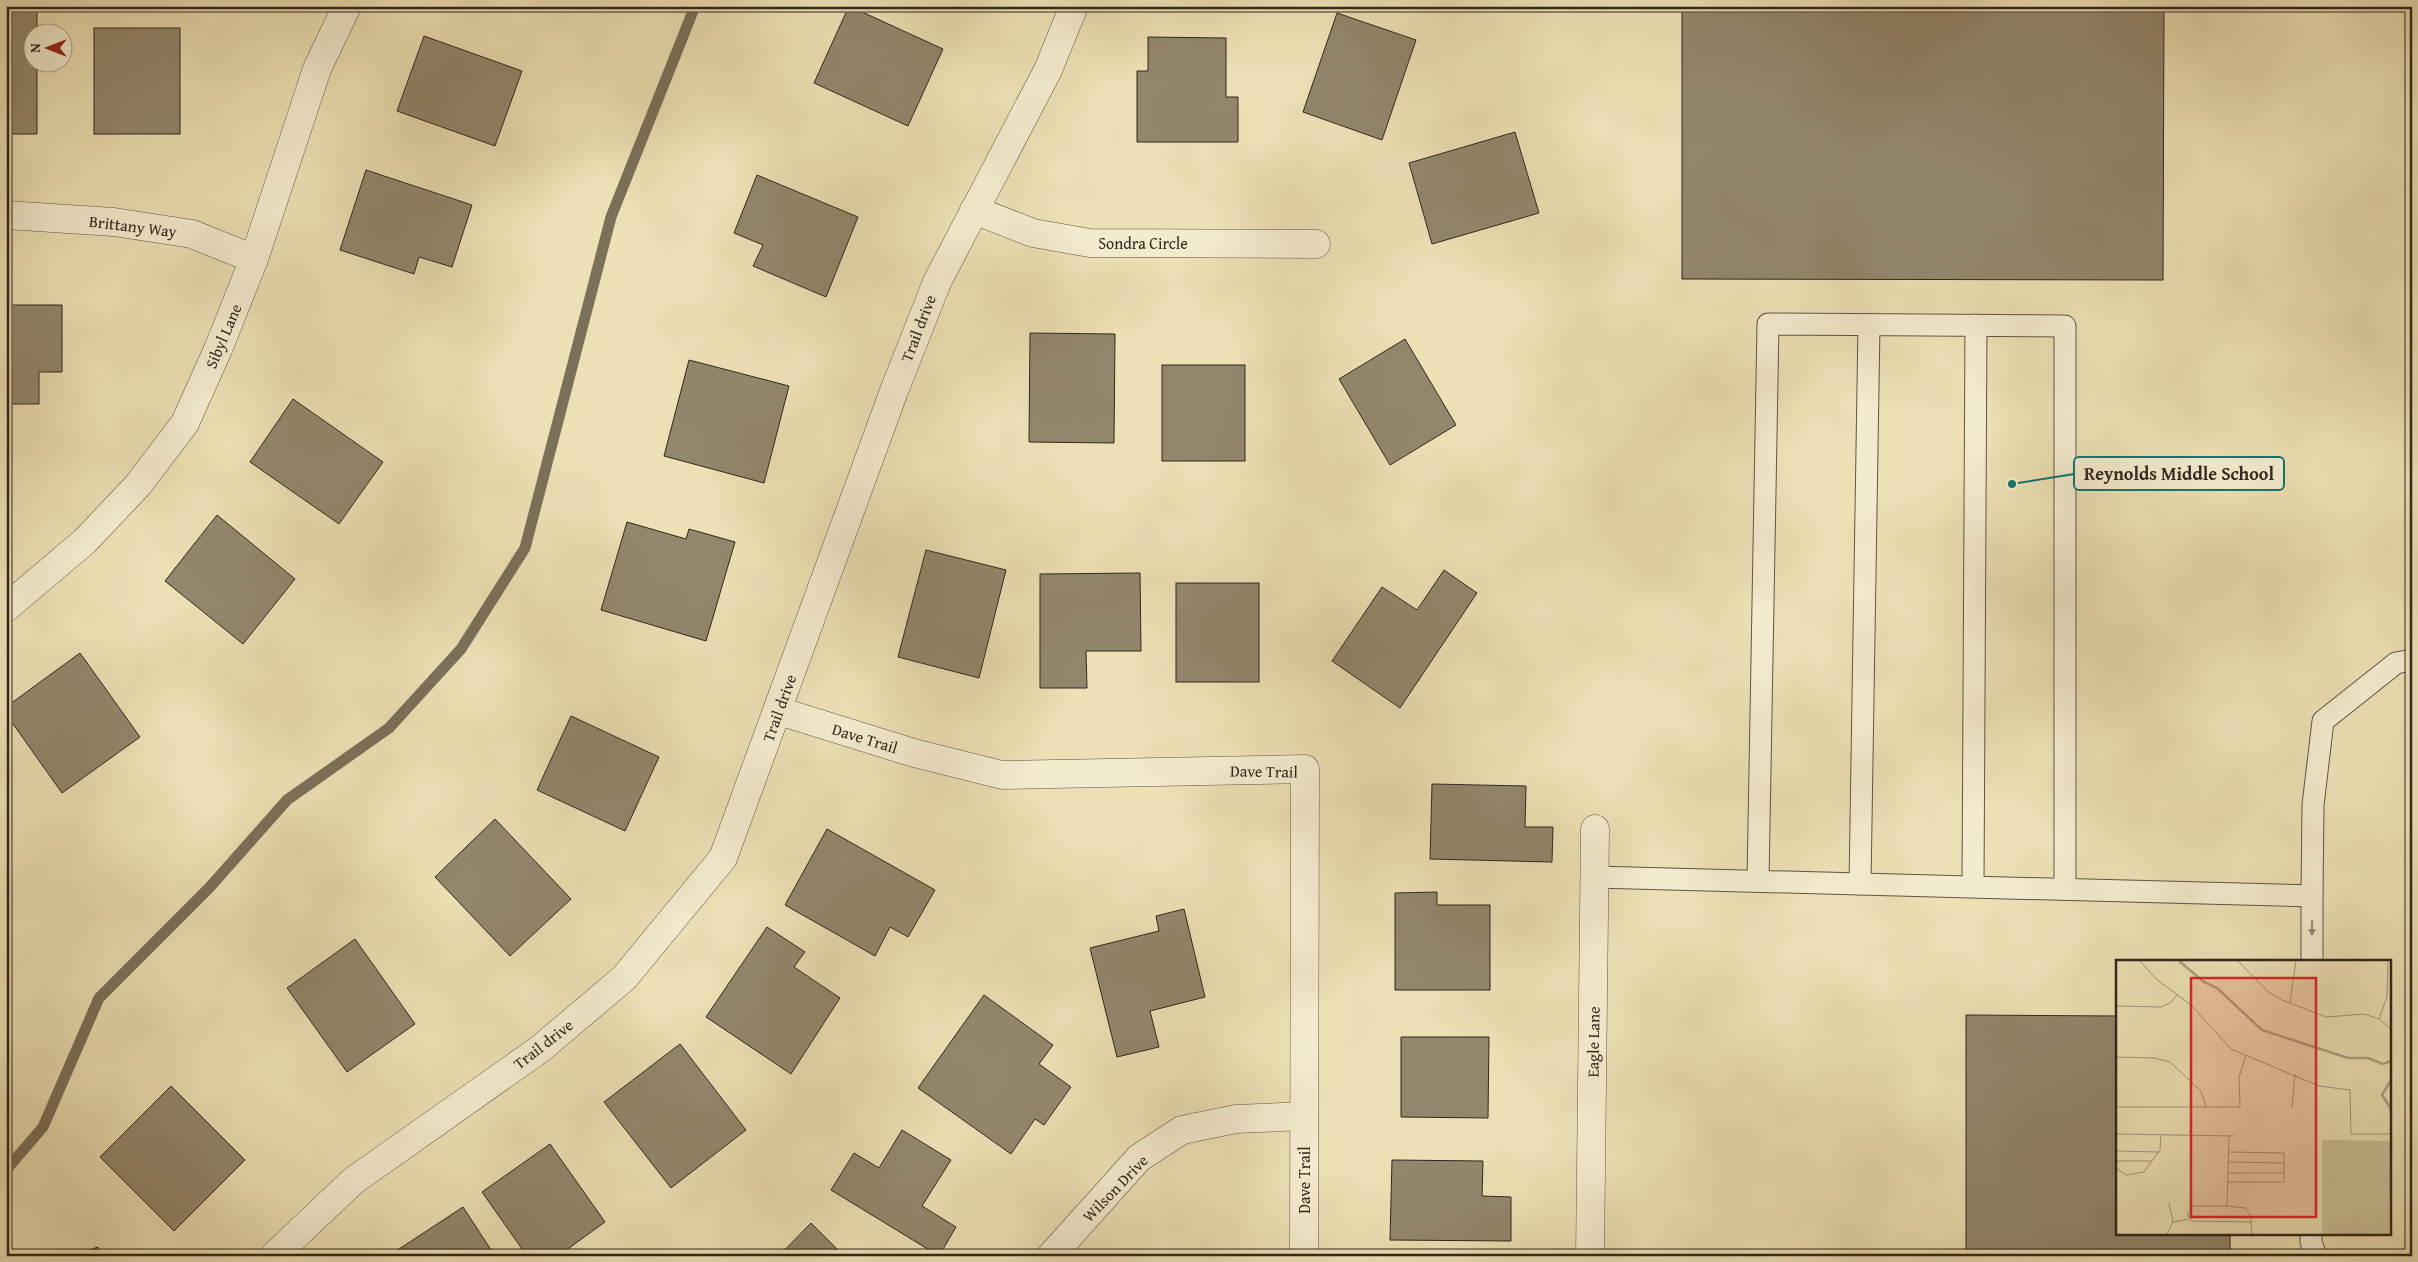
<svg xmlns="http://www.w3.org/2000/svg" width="2418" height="1262" viewBox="0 0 2418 1262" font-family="'Gentium Book Plus',serif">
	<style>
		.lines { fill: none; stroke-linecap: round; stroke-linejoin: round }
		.stream { stroke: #7b7059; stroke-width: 11 }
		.building { fill: #92876c; stroke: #31271e }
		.lane-casing { stroke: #605544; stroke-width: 23 }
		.street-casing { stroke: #605544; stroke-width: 29 }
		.lane { stroke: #f3ebce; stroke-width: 21 }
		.street { stroke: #f3ebce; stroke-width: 28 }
		.oneway { fill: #928976 }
		.labels { text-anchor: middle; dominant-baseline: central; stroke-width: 4; stroke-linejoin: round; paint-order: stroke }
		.street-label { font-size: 16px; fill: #31271e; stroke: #f3ebce }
		.inset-river { fill: none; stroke: #aca181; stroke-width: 2.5 }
		.inset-road { fill: none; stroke: #a19678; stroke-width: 1 }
		.view { fill: #d62828; fill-opacity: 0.15; stroke: #d62828; stroke-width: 2.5 }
		.inset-edge { fill: none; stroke: #31271e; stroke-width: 2.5 }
		.leader { fill: none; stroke: #0f766e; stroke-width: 2 }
		.callout-dot { fill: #0f766e; stroke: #f3ebce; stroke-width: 2 }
		.callout { fill: #f3ebce; stroke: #0f766e; stroke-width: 2 }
		.callout-label { font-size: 18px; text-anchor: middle; font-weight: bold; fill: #31271e }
	</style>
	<rect width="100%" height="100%" fill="#ece0b4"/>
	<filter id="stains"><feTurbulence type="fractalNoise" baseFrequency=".004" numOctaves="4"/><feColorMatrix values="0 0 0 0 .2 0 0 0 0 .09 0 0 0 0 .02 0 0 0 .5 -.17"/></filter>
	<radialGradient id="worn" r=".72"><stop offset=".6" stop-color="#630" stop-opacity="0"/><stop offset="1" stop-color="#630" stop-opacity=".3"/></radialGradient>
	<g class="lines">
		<!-- stream -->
		<polyline class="stream" points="6,1170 43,1127 99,998 209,888 287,800 389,728 461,649 525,548 611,217 695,6"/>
	</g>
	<!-- building -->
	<g class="building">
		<polygon points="9,6 37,6 37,32 32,32 32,62 37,62 37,134 6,134 6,15 9,15"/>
		<polygon points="849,6 943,49 908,126 814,83"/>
		<polygon points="1682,6 2164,6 2163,280 1682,279"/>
		<polygon points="1337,13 1416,40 1382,140 1303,112"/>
		<rect x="94" y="28" width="86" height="106"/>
		<polygon points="424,36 522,71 495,146 397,111"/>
		<polygon points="1148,37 1226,38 1226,97 1238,97 1238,142 1137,142 1137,71 1148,71"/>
		<polygon points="1515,132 1539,213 1432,244 1409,163"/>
		<polygon points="366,170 472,205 452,267 419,257 414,274 340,250"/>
		<polygon points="757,175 858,217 826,297 753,266 763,245 734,233"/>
		<polygon points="6,305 62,305 62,372 39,372 39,404 6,404"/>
		<polygon points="1030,333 1115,334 1114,443 1029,442"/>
		<polygon points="1405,339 1456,425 1390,465 1339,379"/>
		<polygon points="689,360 789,386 764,483 664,456"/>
		<rect x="1162" y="365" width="83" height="96"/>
		<polygon points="293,399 383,462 339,524 250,462"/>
		<polygon points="217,515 295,579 243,644 165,581"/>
		<polygon points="627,522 686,539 689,529 735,542 706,641 601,610"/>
		<polygon points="926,550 1006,570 979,678 898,657"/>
		<polygon points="1444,570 1477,593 1400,708 1332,661 1382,587 1417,610"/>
		<polygon points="1140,573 1141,651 1086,651 1087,688 1040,688 1040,574"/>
		<rect x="1176" y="583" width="83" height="99"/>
		<polygon points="80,653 140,737 62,793 6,714 6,707"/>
		<polygon points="571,716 659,757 625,831 537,790"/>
		<polygon points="1432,784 1526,786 1525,827 1553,827 1552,862 1430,859"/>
		<polygon points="495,819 571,899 510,956 435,877"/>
		<polygon points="827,829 935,890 908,937 890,927 875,956 785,905"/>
		<polygon points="1437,892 1437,905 1490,905 1490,990 1395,990 1395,893"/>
		<polygon points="1184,909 1205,997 1150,1011 1159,1047 1117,1057 1090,948 1159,931 1156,916"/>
		<polygon points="767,927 805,952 794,967 840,998 791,1074 706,1017"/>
		<polygon points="355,939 415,1024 347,1072 287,988"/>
		<polygon points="984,995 1053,1045 1039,1064 1071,1087 1044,1125 1035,1119 1011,1154 918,1088"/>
		<polygon points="1966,1015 2117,1016 2117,1233 2230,1233 2230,1256 1966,1256"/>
		<polygon points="1401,1037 1489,1037 1488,1118 1401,1117"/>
		<polygon points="680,1044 746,1130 671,1188 604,1102"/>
		<polygon points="171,1086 245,1160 174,1231 100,1157"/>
		<polygon points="902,1130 951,1160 922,1206 956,1227 939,1256 831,1190 854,1153 879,1168"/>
		<polygon points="550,1144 605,1222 558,1256 527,1256 482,1192"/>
		<polygon points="1392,1160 1483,1161 1482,1196 1511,1197 1511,1241 1390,1240"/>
		<polygon points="463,1207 495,1256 391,1256 390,1255"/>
		<polygon points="811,1223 844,1256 779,1256"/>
		<polygon points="98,1247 101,1256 71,1256"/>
	</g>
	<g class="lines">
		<defs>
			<g id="lane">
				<polyline points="1595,877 2312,896 2313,805 2323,721 2396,663 2412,660"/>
				<polyline points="1758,881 1768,324 2065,326 2065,889"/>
				<polyline points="1860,884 1869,325"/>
				<polyline points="1973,886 1976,325"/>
				<polyline points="2312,961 2312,896"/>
				<polyline points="2311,1233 2311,1242 2316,1256"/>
			</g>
			<g id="street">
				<polyline points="974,210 1033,233 1090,243 1316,244"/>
				<polyline points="6,215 114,222 192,234 254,259"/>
				<polyline points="6,608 85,541 138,485 185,423 219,347 254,259 317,69 347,6"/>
				<polyline points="779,711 914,753 1002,775 1305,769 1304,1256"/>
				<polyline points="274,1256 353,1181 540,1049 624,978 723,858 894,391 937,282 1048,70 1074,6"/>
				<polyline points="1051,1256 1139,1158 1182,1130 1236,1119 1304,1116"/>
				<polyline points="1590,1256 1595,829"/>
			</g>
		</defs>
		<!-- lane casing -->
		<use href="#lane" class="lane-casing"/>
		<!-- street casing -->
		<use href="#street" class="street-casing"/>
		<!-- lane -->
		<use href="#lane" class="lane"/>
		<!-- street -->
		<use href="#street" class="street"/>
	</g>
	<!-- one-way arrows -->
	<defs><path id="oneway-solid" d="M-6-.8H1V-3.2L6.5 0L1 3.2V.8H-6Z" transform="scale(1.25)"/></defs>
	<use class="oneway" href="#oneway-solid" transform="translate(2312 928) rotate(90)"/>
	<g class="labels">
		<!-- street labels -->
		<g class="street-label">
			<text transform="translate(133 226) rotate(7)">Brittany Way</text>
			<text x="1143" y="243">Sondra Circle</text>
			<text transform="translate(918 328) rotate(-69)">Trail drive</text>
			<text transform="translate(223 336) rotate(-67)">Sibyl Lane</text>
			<text transform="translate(779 708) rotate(-70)">Trail drive</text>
			<text transform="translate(865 738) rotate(17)">Dave Trail</text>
			<text transform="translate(1264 771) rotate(1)">Dave Trail</text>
			<text transform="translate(1593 1042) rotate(-89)">Eagle Lane</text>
			<text transform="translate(543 1044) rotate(-38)">Trail drive</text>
			<text transform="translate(1304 1180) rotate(-90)">Dave Trail</text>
			<text transform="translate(1115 1188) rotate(-46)">Wilson Drive</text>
		</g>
	</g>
	<!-- overview -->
	<g transform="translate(2116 960)">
		<rect width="275" height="275" fill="#ece0b4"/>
		<path d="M 206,180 L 275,181 L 273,274 L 206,274 Z" fill="#ccc19a"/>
		<path class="inset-river" d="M 63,1 L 88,22 L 101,28 L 146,70 L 232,98 L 252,98 L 267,104 L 275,101M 275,120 L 266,135 L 275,149"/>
		<path class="inset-road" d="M 24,1 L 40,19 L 75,45 L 115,89 L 203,126 L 234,130 L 235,174 L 275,174M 122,1 L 152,32 L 166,40 L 210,57 L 248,54 L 263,59 L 275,69M 174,43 L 180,1M 0,46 L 45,47 L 54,43 L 61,35M 263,59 L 271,37 L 272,1M 0,97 L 38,98 L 54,102 L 85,131 L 90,147M 0,147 L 124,147 L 123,117 L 130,95M 176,148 L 179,114M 0,174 L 118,176M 113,176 L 111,246 L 129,248 L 134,255 L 136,274M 0,191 L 43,192M 0,201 L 36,201M 113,202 L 168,203M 0,208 L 10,215 L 28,212 L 44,190 L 45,175M 112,213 L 168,213M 112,222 L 168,222 L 168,193 L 113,192M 53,243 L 57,262M 111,246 L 77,246 L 71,254 L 76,261 L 136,262M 51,274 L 57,262 L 73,259"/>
		<path class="view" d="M 75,18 L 200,18 L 200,257 L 75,257 Z"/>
		<rect width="275" height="275" class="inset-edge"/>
	</g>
	<!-- callouts -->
	<path class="leader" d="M2012 484L2074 474"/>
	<circle class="callout-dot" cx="2012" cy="484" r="5"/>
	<rect class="callout" x="2074" y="457" width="210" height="33" rx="5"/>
	<g class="callout-label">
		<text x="2179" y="480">Reynolds Middle School</text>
	</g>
	<!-- margin -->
	<rect width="2418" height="1262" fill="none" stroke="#ece0b4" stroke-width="25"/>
	<rect x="8" y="8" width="2403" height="1247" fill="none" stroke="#31271e" stroke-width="2.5"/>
	<rect x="12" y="12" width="2393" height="1237" fill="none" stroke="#31271e"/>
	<!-- north arrow -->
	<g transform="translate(48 48) rotate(270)"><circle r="24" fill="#f3ebce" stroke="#a59d88"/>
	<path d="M0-4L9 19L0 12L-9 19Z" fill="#8f2418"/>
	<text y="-8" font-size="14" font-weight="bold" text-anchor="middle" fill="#31271e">N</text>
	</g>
	<rect width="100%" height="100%" filter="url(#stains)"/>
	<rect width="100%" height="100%" fill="url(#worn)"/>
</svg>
